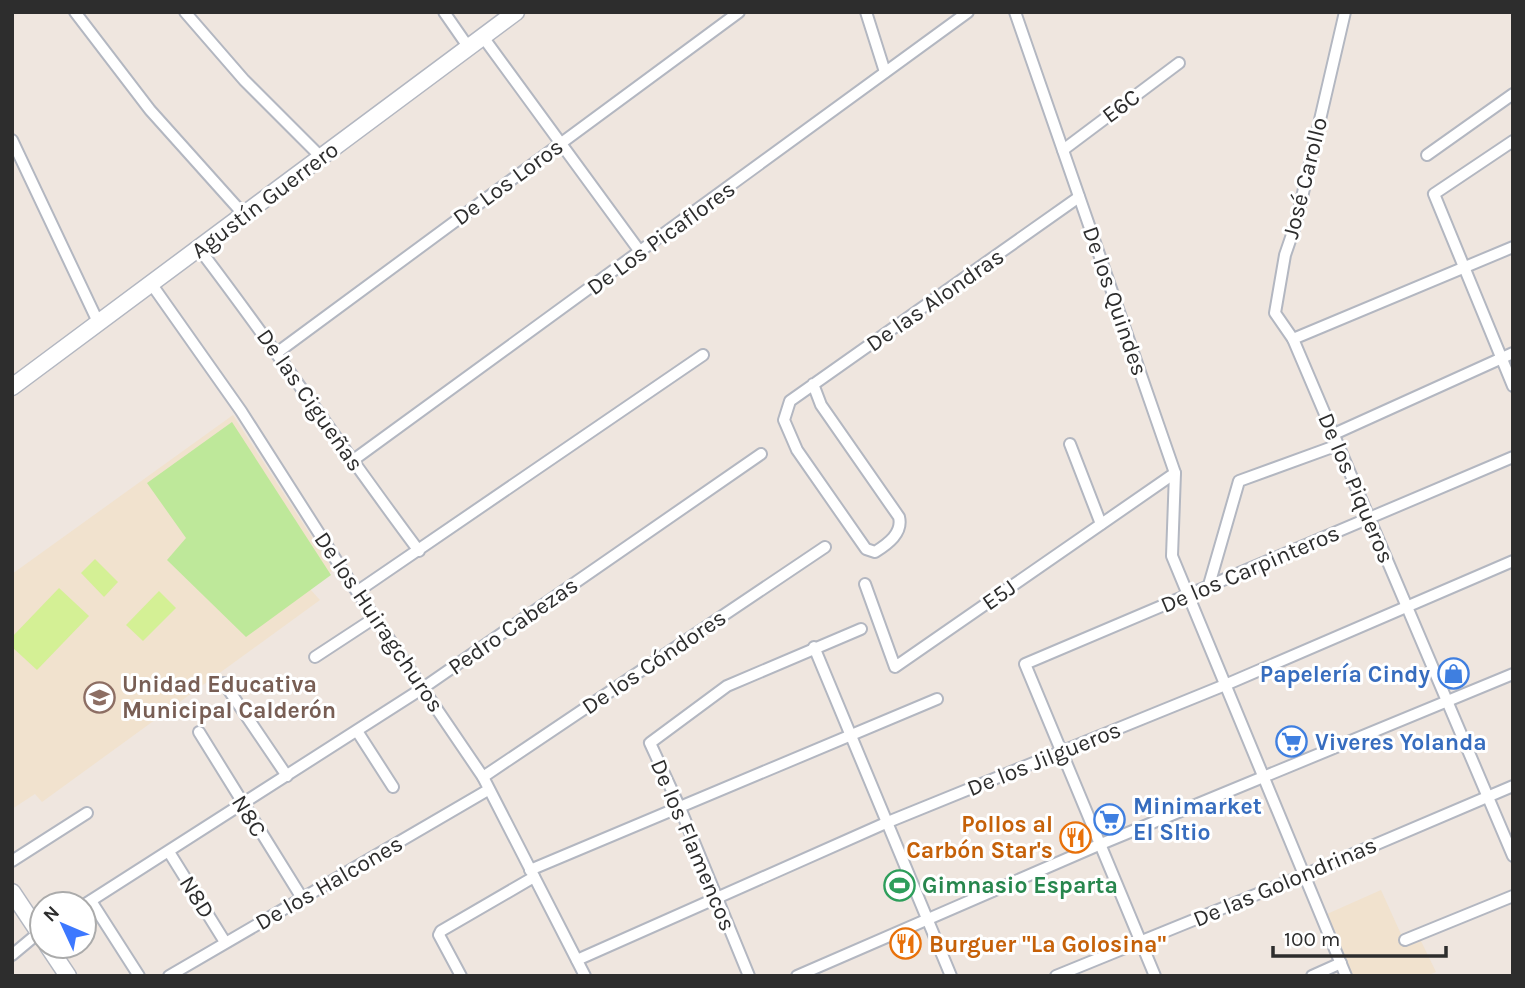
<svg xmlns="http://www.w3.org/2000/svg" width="1525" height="988" viewBox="0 0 1525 988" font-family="Karla,sans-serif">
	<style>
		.education { fill: #f1e2ce }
		.green { fill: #bee89a }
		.pitch { fill: #d4f095 }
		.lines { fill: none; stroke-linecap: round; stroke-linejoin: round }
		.street-casing { stroke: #b3b7c1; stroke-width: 14 }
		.secondary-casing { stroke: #b3b7c1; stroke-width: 19 }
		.street { stroke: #fff; stroke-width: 10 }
		.secondary { stroke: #fff; stroke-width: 16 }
		.labels { text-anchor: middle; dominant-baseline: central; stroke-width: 6; stroke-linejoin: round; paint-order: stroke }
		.street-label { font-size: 23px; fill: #2d2d2d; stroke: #fff }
		.shop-label { font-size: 23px; font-weight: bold; fill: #366cbe; stroke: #fff; text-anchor: start }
		.education-label { font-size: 23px; font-weight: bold; fill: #785e54; stroke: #fff; text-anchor: start }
		.food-label { font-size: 23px; font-weight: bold; fill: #c56008; stroke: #fff; text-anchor: end }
		.leisure-label { font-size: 23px; font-weight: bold; fill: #27864d; stroke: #fff; text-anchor: start }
	</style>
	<rect width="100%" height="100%" fill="#efe6df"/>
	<!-- education -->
	<g class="education">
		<polygon points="233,415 333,570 310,589 320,600 42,802 35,794 12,809 12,574"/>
		<polygon points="1381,890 1405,943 1420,939 1436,972 1426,976 1352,976 1327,914"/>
	</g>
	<!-- green -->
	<polygon class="green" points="232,422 331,575 246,637 167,560 186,538 147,483"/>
	<!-- pitch -->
	<g class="pitch">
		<polygon points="95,559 118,582 104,597 81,573"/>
		<polygon points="59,588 89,616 37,670 12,647 12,637"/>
		<polygon points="159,591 176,608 143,641 126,625"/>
	</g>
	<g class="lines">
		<defs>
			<g id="street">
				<polyline points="75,12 150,110 245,216"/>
				<polyline points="185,12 244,80 322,158"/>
				<polyline points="444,12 469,48"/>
				<polyline points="866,12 885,72"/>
				<polyline points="1015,12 1175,473 1172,556 1346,976"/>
				<polyline points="1345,12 1296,223 1285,255 1275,313 1293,339 1513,856"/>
				<polyline points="483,37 641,253"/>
				<polyline points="12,140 99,324"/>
				<polyline points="1513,141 1434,194 1513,386"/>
				<polyline points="1063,150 1179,63"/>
				<polyline points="1427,155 1513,94"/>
				<path d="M 200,250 C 275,348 344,451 419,551"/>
				<polyline points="150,282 241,411 345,574 483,777 585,976"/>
				<polyline points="1293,339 1513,247"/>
				<polyline points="278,352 739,12"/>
				<path d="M 813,384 L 821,405 L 899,517 C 903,533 888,544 875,552 L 866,549 L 797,450 L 784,420 L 790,401 L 1079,197"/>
				<polyline points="1334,434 1513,353"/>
				<polyline points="1070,444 1101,524"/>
				<polyline points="352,461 968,12"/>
				<polyline points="865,584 895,667 1175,473"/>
				<polyline points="1209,585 1239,481 1338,445"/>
				<polyline points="358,591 703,355"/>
				<polyline points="814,647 951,976"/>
				<polyline points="315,657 376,617"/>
				<polyline points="224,683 287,776"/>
				<polyline points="357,731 393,787"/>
				<polyline points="199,732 302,898"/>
				<polyline points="483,777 825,547"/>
				<polyline points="169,852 225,942"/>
				<polyline points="12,861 87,813"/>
				<polyline points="530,870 937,699"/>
				<polyline points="91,901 139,976"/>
				<polyline points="84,905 423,688 761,454"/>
				<polyline points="1405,940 1513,896"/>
				<polyline points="12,955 42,930"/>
				<polyline points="577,960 888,822 1225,685 1513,561"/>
				<polyline points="169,976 488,790"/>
				<polyline points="461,976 439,935 441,931 534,877"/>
				<polyline points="749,976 680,808 650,743 727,686 861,629"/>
				<polyline points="797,976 1101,844 1513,674"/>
				<polyline points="1056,976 1304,875 1513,786"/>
				<polyline points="1155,976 1025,664 1513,457"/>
				<polyline points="1312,976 1341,963"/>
			</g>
			<g id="secondary">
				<polyline points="12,387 516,12"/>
				<polyline points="12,892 42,937"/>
				<polyline points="48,946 68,976"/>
			</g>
		</defs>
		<!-- street casing -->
		<use href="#street" class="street-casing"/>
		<!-- secondary casing -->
		<use href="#secondary" class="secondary-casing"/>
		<!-- street -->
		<use href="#street" class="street"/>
		<!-- secondary -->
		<use href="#secondary" class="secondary"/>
	</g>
	<!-- icons -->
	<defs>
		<symbol id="shop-ring" viewBox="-11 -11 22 22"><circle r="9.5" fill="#fff" stroke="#3f7fe0" stroke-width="1.5"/><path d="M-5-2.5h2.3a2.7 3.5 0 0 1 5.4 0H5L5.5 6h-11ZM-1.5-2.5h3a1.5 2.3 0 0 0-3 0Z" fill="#3f7fe0"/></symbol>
		<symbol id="school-ring" viewBox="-11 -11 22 22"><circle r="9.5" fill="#fff" stroke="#8d6e63" stroke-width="1.5"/><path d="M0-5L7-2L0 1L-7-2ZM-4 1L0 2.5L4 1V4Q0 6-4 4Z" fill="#8d6e63"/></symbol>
		<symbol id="supermarket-ring" viewBox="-11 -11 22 22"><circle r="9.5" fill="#fff" stroke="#3f7fe0" stroke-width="1.5"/><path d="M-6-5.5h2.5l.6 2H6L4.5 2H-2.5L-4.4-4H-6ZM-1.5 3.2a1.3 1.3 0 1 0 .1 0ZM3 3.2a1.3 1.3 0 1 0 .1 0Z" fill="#3f7fe0"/></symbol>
		<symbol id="restaurant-ring" viewBox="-11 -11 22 22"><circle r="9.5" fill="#fff" stroke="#e8710a" stroke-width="1.5"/><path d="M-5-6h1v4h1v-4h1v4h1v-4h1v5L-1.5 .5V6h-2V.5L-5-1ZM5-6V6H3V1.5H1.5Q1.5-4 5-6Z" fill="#e8710a"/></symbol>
		<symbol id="stadium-ring" viewBox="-11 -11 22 22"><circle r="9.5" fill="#fff" stroke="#2e9e5b" stroke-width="1.5"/><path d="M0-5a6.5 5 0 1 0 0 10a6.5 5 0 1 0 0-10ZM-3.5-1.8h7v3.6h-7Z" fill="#2e9e5b"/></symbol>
	</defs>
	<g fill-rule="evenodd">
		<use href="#shop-ring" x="1436" y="656" width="35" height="35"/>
		<use href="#school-ring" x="82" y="680" width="35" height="35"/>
		<use href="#supermarket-ring" x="1274" y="724" width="35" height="35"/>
		<use href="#supermarket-ring" x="1092" y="802" width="35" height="35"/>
		<use href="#restaurant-ring" x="1058" y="820" width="35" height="35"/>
		<use href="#stadium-ring" x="882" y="868" width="35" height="35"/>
		<use href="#restaurant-ring" x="888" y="926" width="35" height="35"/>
	</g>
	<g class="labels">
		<!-- street labels -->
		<g class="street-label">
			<text transform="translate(1121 106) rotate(-37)">E6C</text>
			<text transform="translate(1305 178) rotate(-76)">José Carollo</text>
			<text transform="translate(508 182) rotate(-36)">De Los Loros</text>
			<text transform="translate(265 200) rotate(-37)">Agustín Guerrero</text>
			<text transform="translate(661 238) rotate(-36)">De Los Picaflores</text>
			<text transform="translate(935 300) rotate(-35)">De las Alondras</text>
			<text transform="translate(1115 301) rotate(71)">De los Quindes</text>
			<text transform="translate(310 400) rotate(55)">De las Cigueñas</text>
			<text transform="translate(1356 488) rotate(67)">De los Piqueros</text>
			<text transform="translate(1250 569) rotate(-23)">De los Carpinteros</text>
			<text transform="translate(999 595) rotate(-35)">E5J</text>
			<text transform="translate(379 622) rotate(56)">De los Huiragchuros</text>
			<text transform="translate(513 626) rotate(-35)">Pedro Cabezas</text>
			<text transform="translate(654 662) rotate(-34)">De los Cóndores</text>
			<text transform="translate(1044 759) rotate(-22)">De los Jilgueros</text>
			<text transform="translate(249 816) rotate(58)">N8C</text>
			<text transform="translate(693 845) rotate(67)">De los Flamencos</text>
			<text transform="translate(1285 882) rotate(-23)">De las Golondrinas</text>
			<text transform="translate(329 883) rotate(-30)">De los Halcones</text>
			<text transform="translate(197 897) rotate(58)">N8D</text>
		</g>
		<!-- shop labels -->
		<g class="shop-label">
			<text x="1430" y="674" text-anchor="end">Papelería Cindy</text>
			<text x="1315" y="742">Viveres Yolanda</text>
			<text x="1133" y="806">Minimarket<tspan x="1133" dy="26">El SItio</tspan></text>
		</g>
		<!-- education labels -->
		<g class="education-label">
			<text x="122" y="684">Unidad Educativa<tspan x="122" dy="26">Municipal Calderón</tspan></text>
		</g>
		<!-- food labels -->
		<g class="food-label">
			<text x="1053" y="824">Pollos al<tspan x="1053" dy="26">Carbón Star's</tspan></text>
			<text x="929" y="944" text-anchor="start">Burguer "La Golosina"</text>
		</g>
		<!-- leisure labels -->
		<g class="leisure-label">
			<text x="922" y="885">Gimnasio Esparta</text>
		</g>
	</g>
	<!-- border -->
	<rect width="1525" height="988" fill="none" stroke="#2d2d2d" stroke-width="28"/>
	<!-- north arrow -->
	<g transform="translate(63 925) rotate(314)"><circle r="33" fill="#ffffff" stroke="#ababab" stroke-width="2"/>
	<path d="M0-5L12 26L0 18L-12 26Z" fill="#3d78ff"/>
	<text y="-10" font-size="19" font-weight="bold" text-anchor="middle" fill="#2d2d2d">N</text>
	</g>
	<!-- scale -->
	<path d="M1273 946v10h173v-10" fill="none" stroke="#2d2d2d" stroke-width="3.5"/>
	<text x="1284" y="946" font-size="21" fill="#2d2d2d" stroke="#ffffff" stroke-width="5" paint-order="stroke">100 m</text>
</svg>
